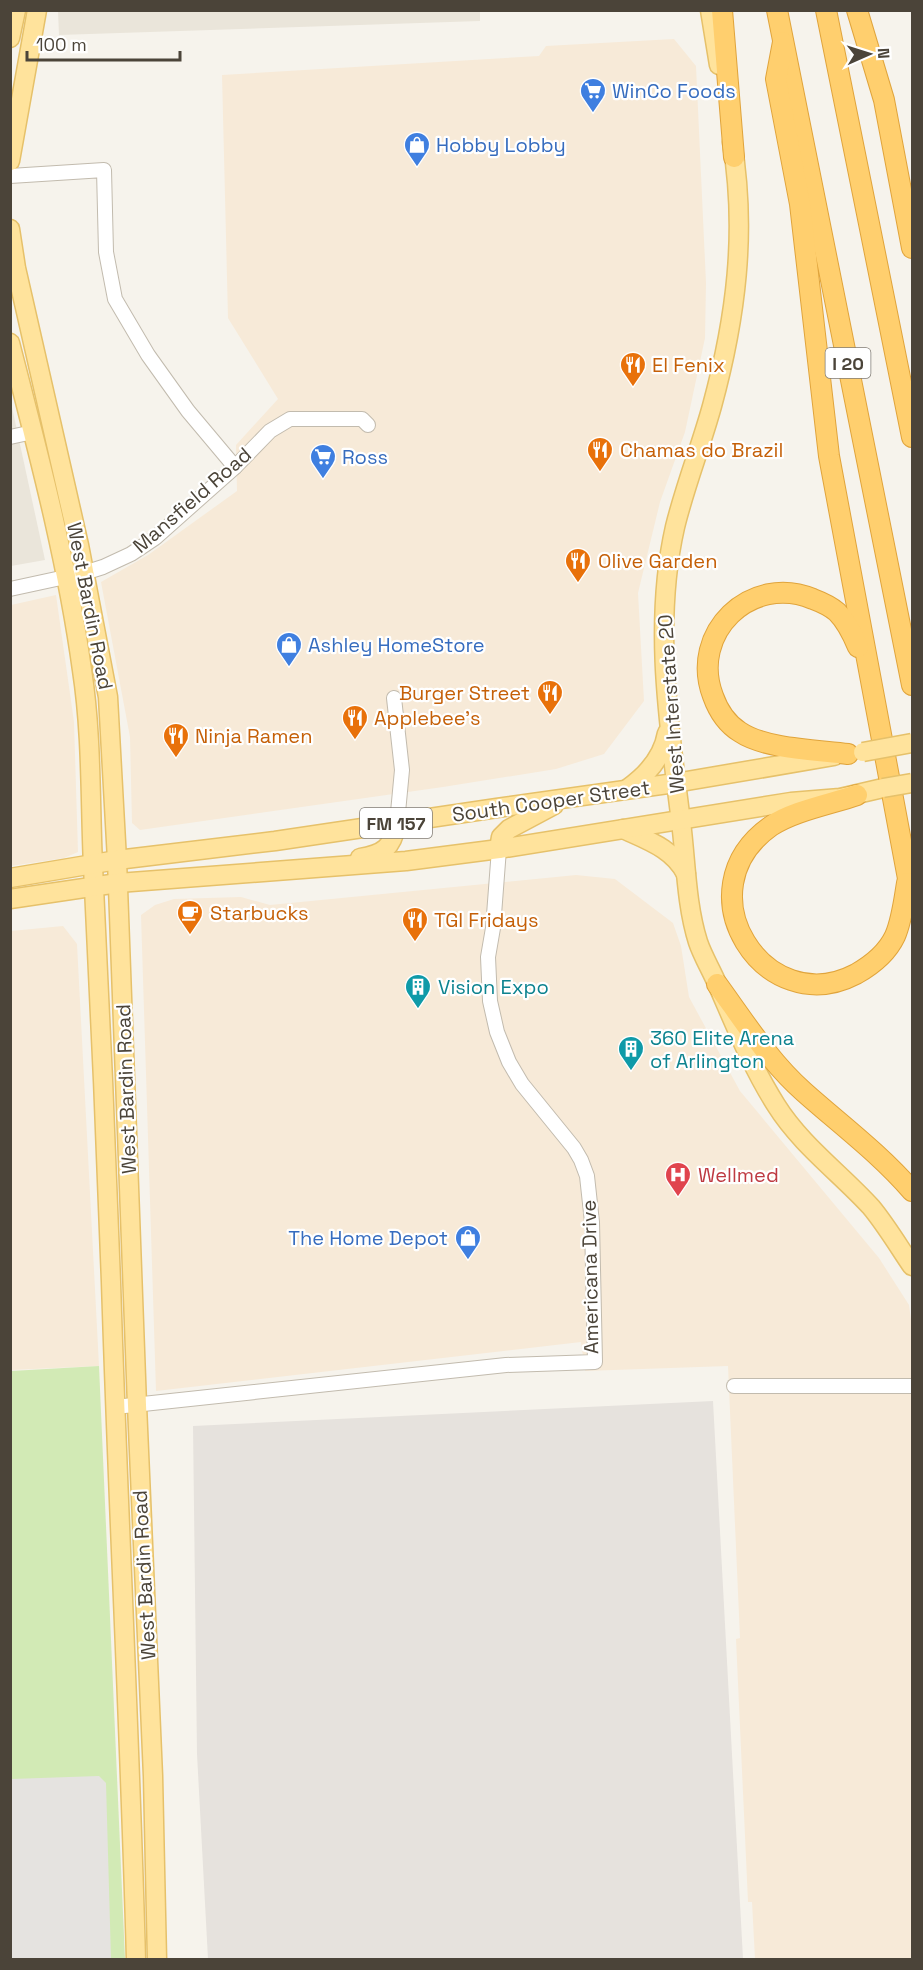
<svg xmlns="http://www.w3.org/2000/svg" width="923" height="1970" viewBox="0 0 923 1970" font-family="'Space Grotesk',sans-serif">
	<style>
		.residential { fill: #eae5da }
		.commercial { fill: #f7ead8 }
		.industrial { fill: #e6e2dd }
		.green { fill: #d2eab5 }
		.parking { fill: #e5e3e0 }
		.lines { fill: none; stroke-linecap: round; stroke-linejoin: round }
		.minor-casing { stroke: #c2bbae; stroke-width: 16 }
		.major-casing { stroke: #e6c16a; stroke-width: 21 }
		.highway-casing { stroke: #e0a43c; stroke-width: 22 }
		.minor { stroke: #fff; stroke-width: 14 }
		.major { stroke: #ffe39c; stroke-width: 18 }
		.highway { stroke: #ffcf6e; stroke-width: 20 }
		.major-bridge-casing { stroke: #e6c16a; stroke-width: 21; stroke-linecap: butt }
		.major-bridge { stroke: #ffe39c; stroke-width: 18 }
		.labels { text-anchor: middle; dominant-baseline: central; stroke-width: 4.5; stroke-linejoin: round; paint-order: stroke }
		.shield { fill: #fff; stroke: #817c74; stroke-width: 1.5 }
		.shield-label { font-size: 18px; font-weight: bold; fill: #4b4439 }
		.shop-label { font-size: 20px; fill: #366cbe; stroke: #fff; text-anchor: start }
		.food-label { font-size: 20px; fill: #c56008; stroke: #fff; text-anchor: start }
		.street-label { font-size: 20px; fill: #4b4439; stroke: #fff }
		.culture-label { font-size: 20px; fill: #0d838f; stroke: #fff; text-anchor: start }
		.health-label { font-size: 20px; fill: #be3a42; stroke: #fff; text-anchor: start }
	</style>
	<rect width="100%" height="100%" fill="#f6f3ec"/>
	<!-- residential -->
	<g class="residential">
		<polygon points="480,11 480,21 59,35 58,11"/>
		<polygon points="10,398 45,560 11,566 10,566"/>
	</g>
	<!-- commercial -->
	<g class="commercial">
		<polygon points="674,39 696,66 706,283 705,338 685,432 660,502 638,593 644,701 604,754 556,769 443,787 140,830 132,823 130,737 101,582 148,555 237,491 236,445 278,399 228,318 222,75 539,56 546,46"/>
		<polygon points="56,595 74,722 78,852 64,858 11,866 11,605"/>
		<polygon points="576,875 615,879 673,923 681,946 689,997 740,1091 879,1258 909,1305 912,1327 912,1959 755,1959 752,1902 748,1902 736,1639 740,1638 728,1366 585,1371 581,1342 156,1391 141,915 155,905 174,899 241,897 270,905"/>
		<polygon points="63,926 77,944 99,1366 11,1370 11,931"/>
	</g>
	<!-- industrial -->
	<polygon class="industrial" points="713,1401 743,1959 208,1959 197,1754 193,1426"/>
	<!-- green -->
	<polygon class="green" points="99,1366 125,1959 11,1959 11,1371"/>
	<!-- parking -->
	<polygon class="parking" points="99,1776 106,1783 111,1959 11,1959 11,1779"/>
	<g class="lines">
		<defs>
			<g id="minor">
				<polyline points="10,176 104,170 106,252 115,299 148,355 188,411 235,467"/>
				<polyline points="10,437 33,432"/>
				<polyline points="10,589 84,573 103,567 131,554 155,538 235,467 270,431 290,419 362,419 368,425"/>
				<polyline points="394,698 402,770 397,823"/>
				<polyline points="734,1386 912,1386"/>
				<polyline points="115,1407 506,1365 595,1362 592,1222 587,1176 581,1160 574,1148 522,1084 509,1062 497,1032 490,1001 488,957 493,928 499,849"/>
			</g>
			<g id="major">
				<polyline points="710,10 719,65"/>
				<polyline points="10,38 16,10"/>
				<path d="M 732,142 C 747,232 736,318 712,406 C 701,446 685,486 675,527 C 653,624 669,725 681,822 C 686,861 686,904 698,942 C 703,957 712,971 718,986 C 736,1027 752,1067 776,1105 C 801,1145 840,1173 871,1207 C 886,1225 899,1247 912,1266"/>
				<polyline points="10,161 37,10"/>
				<polyline points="10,229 16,268 79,545 108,697 117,860 137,1405 153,1776 157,1960"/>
				<path d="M 10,343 C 38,452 67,560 82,670 C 92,735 90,801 93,866 C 100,1005 106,1143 111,1282 C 118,1508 130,1734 136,1960"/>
				<path d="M 627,789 C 647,775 663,757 667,733"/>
				<path d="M 623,829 C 647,840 674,849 686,874"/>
				<polyline points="499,849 501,837 509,829 554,805"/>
				<path d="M 360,858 C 384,854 392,848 397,823"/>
				<polyline points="10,878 117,860 275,841 497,808 675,783 834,756"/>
				<polyline points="10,899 118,883 406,861 499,849 791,802 840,798 883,788"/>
			</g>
			<g id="highway">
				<polyline points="722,10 734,157"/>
				<polyline points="777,10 912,685"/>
				<polyline points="826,10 912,437"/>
				<polyline points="857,10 884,100 912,248"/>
				<polyline points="783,42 776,79 800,204 829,456 912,900"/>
				<path d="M 848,754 C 817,750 765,749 740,732 C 727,724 718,710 713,696 C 689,633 751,573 813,599 C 821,602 830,606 837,612 C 847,622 853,635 858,647"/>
				<path d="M 857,795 C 831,804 793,811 771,826 C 680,890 765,1022 856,974 C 872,965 887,953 895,936 C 902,920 904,901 907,883"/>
				<path d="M 717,984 C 744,1021 769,1061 804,1092 C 841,1125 879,1153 912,1191"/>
			</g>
		</defs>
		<!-- minor casing -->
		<use href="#minor" class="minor-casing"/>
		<!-- major casing -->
		<use href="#major" class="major-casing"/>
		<!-- highway casing -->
		<use href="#highway" class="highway-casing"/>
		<!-- minor -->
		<use href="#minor" class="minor"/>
		<!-- major -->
		<use href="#major" class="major"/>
		<!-- highway -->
		<use href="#highway" class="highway"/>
		<defs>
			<g id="major-bridge">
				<polyline points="863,752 912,743"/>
				<polyline points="883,788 912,783"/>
			</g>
		</defs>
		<!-- major-bridge casing -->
		<use href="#major-bridge" class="major-bridge-casing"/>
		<!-- major-bridge -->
		<use href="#major-bridge" class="major-bridge"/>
	</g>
	<!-- icons -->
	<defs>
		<symbol id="supermarket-pin" viewBox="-11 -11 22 30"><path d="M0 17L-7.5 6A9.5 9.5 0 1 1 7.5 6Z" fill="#3f7fe0" stroke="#fff"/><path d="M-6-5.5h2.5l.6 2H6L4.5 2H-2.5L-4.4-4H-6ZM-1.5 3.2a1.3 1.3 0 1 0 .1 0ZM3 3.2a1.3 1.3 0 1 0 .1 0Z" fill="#fff"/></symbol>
		<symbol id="shop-pin" viewBox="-11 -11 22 30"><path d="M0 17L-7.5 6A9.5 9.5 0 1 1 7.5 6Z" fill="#3f7fe0" stroke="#fff"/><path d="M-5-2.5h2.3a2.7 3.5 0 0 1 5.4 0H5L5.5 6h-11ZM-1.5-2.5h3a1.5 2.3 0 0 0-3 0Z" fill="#fff"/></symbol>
		<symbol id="restaurant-pin" viewBox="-11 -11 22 30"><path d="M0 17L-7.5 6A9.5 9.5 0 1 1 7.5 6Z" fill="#e8710a" stroke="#fff"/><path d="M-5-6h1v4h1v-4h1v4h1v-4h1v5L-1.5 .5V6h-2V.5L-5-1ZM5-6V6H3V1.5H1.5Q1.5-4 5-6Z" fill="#fff"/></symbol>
		<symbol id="cafe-pin" viewBox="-11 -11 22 30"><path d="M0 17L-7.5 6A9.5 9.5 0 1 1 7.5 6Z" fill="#e8710a" stroke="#fff"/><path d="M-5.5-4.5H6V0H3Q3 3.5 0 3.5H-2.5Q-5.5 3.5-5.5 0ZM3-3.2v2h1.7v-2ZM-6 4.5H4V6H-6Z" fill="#fff"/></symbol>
		<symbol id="building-pin" viewBox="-11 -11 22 30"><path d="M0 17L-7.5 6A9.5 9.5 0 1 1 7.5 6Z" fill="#0f9aa8" stroke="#fff"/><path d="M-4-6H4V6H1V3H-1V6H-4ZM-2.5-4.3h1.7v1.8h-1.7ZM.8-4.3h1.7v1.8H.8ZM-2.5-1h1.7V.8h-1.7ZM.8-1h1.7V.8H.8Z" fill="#fff"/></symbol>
		<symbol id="hospital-pin" viewBox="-11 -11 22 30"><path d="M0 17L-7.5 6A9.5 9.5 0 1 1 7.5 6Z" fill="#e0444e" stroke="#fff"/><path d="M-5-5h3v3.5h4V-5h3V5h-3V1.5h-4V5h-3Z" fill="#fff"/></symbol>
	</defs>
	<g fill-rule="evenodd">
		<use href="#supermarket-pin" x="578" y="76" width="30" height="40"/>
		<use href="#shop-pin" x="402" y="130" width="30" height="40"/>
		<use href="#restaurant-pin" x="618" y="350" width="30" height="40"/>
		<use href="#restaurant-pin" x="585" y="435" width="30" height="40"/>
		<use href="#supermarket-pin" x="308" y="442" width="30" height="40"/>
		<use href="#restaurant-pin" x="563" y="546" width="30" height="40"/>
		<use href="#shop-pin" x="274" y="630" width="30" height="40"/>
		<use href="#restaurant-pin" x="535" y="678" width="30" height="40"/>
		<use href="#restaurant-pin" x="340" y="703" width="30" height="40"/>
		<use href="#restaurant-pin" x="161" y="721" width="30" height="40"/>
		<use href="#cafe-pin" x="175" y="898" width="30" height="40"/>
		<use href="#restaurant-pin" x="400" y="905" width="30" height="40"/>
		<use href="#building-pin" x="403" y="972" width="30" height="40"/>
		<use href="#building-pin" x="616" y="1034" width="30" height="40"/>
		<use href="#hospital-pin" x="663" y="1160" width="30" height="40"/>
		<use href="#shop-pin" x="453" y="1223" width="30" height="40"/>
	</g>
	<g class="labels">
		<!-- shield labels -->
		<g class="shield">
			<rect x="825.5" y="348" width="45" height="30" rx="4.5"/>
			<rect x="360" y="808" width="72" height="30" rx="4.5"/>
		</g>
		<g class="shield-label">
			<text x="848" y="363">I 20</text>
			<text x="396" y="823">FM 157</text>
		</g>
		<!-- shop labels -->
		<g class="shop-label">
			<text x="612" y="91">WinCo Foods</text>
			<text x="436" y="145">Hobby Lobby</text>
			<text x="342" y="457">Ross</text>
			<text x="308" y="645">Ashley HomeStore</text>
			<text x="448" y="1238" text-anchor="end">The Home Depot</text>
		</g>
		<!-- food labels -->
		<g class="food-label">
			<text x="652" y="365">El Fenix</text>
			<text x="620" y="450">Chamas do Brazil</text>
			<text x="598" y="561">Olive Garden</text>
			<text x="530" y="693" text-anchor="end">Burger Street</text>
			<text x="374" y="718">Applebee's</text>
			<text x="195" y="736">Ninja Ramen</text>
			<text x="210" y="913">Starbucks</text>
			<text x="434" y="920">TGI Fridays</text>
		</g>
		<!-- street labels -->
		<g class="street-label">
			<text transform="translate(192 500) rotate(-41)">Mansfield Road</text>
			<text transform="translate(90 606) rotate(79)">West Bardin Road</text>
			<text transform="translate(671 704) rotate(-94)">West Interstate 20</text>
			<text transform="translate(551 801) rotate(-8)">South Cooper Street</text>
			<text transform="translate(126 1089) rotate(-92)">West Bardin Road</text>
			<text transform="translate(590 1277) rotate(-91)">Americana Drive</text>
			<text transform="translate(144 1575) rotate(-93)">West Bardin Road</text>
		</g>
		<!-- culture labels -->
		<g class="culture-label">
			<text x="438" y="987">Vision Expo</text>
			<text x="650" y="1038">360 Elite Arena<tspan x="650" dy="23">of Arlington</tspan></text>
		</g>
		<!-- health labels -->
		<g class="health-label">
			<text x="698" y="1175">Wellmed</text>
		</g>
	</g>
	<!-- border -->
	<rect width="923" height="1970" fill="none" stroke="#4b4439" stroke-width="24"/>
	<!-- north arrow -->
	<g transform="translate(869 54) rotate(87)" stroke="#ffffff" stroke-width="4.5" paint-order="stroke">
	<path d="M0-4.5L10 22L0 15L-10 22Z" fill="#4b4439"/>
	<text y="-9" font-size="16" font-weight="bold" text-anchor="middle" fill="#4b4439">N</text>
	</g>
	<!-- scale -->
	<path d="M27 51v9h153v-9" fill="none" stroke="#4b4439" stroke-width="3"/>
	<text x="36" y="51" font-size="18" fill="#4b4439" stroke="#ffffff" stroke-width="4.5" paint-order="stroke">100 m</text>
</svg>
